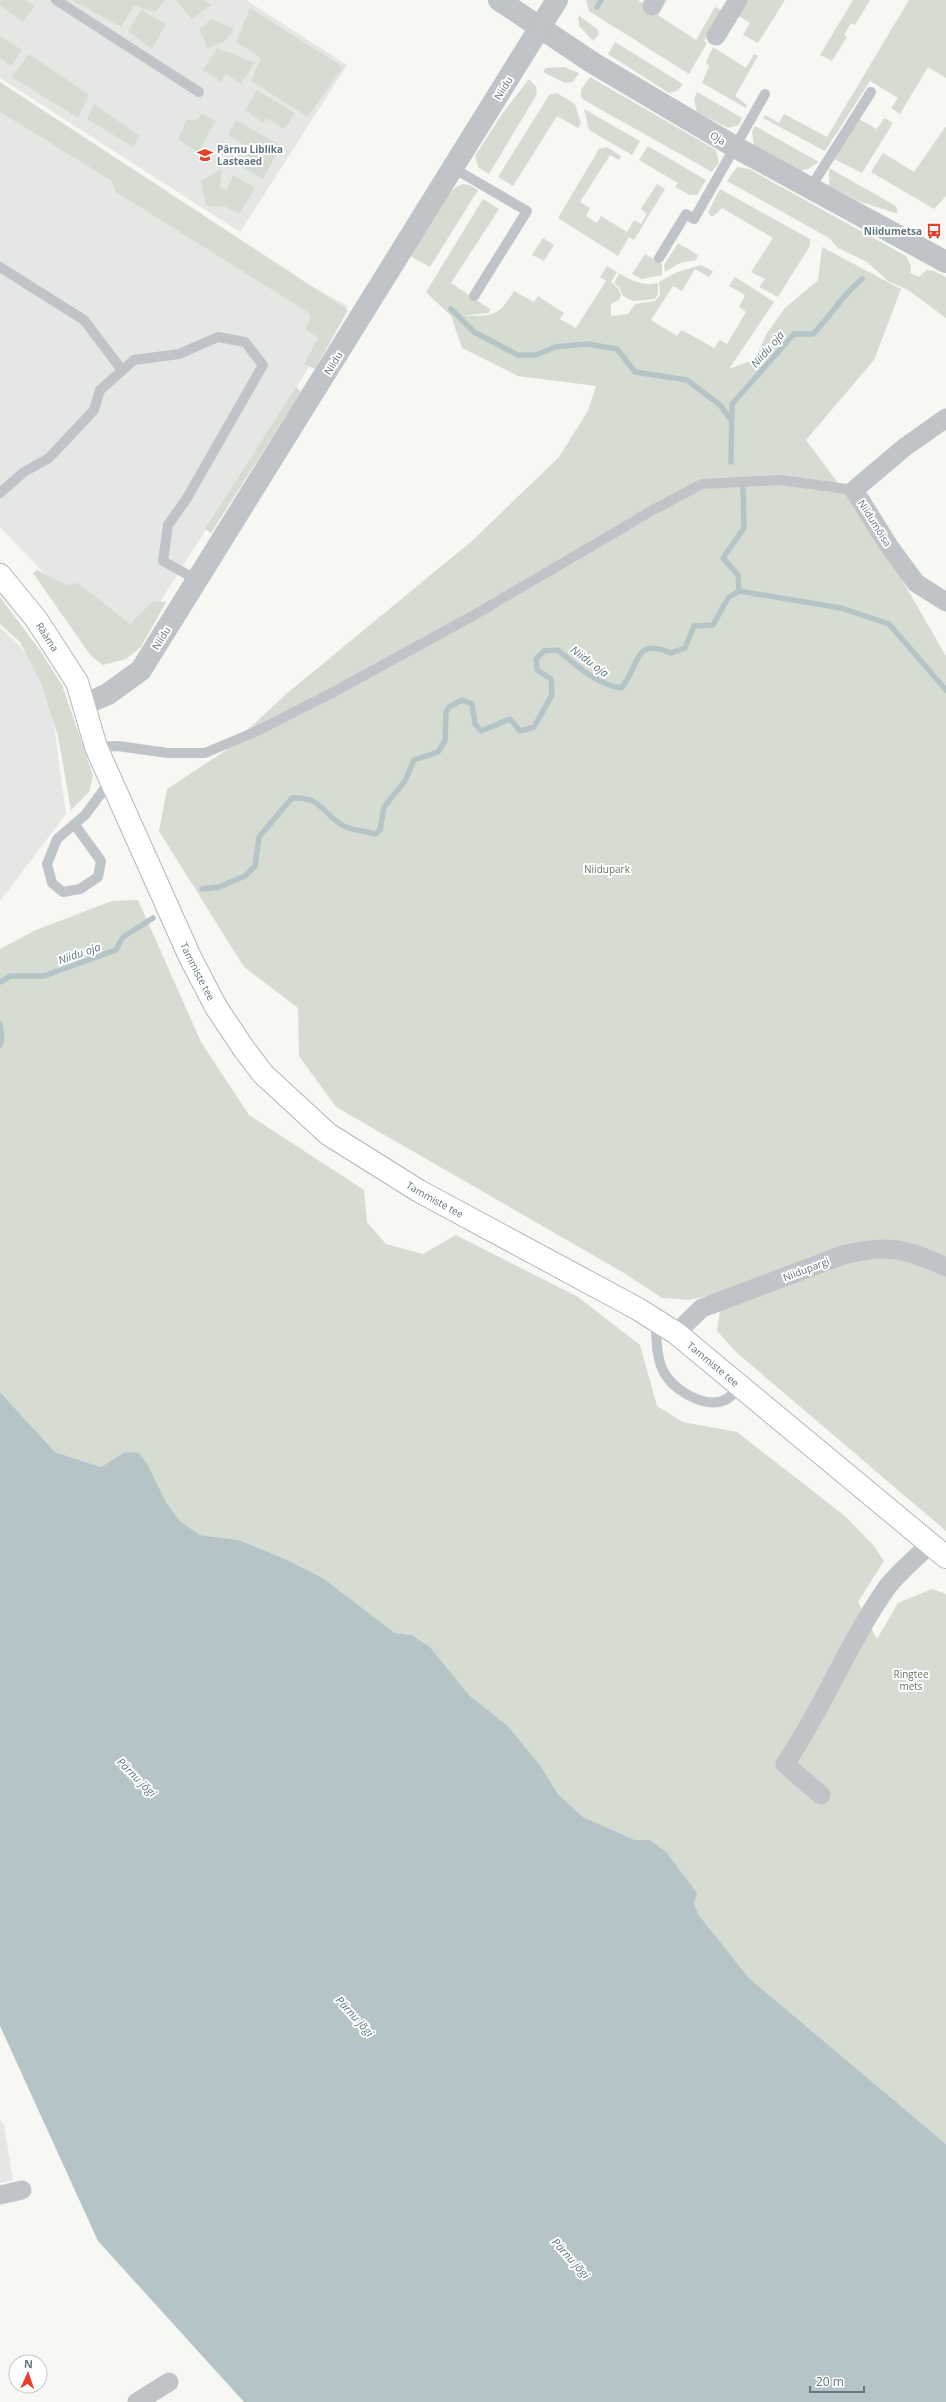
<svg xmlns="http://www.w3.org/2000/svg" width="946" height="2402" viewBox="0 0 946 2402" font-family="'Open Sans',sans-serif">
	<style>
		.built { fill: #e5e7e5 }
		.green { fill: #d7dcd3 }
		.water { fill: #b5c5c7 }
		.lines { fill: none; stroke-linecap: round; stroke-linejoin: round }
		.stream { stroke: #b5c5c7; stroke-width: 5.5 }
		.secondary-casing { stroke: #b0b8bb; stroke-width: 24 }
		.service { stroke: #bec4c7; stroke-width: 10 }
		.minor { stroke: #bec4c7; stroke-width: 19 }
		.tertiary { stroke: #bec4c7; stroke-width: 22 }
		.secondary { stroke: #fff; stroke-width: 22 }
		.labels { text-anchor: middle; dominant-baseline: central; stroke-width: 4; stroke-linejoin: round; paint-order: stroke }
		.street-label { font-size: 10px; fill: #62767f; stroke: #fff }
		.poi-label { font-size: 10px; font-weight: bold; fill: #62767f; stroke: #fff; text-anchor: start }
		.park-label { font-size: 10px; fill: #677761; stroke: #fff }
		.water-label { font-size: 11px; font-style: italic; fill: #5d767b; stroke: #fff }
	</style>
	<rect width="100%" height="100%" fill="#f7f7f4"/>
	<!-- built -->
	<g class="built">
		<polygon points="0,0 246,0 347,65 240,232 0,78"/>
		<polygon points="0,101 289,274 348,306 130,649 67,597 0,527"/>
		<polygon points="0,627 18,644 48,682 66,814 0,901"/>
		<polygon points="0,2120 4,2125 13,2180 0,2183"/>
	</g>
	<!-- green -->
	<g class="green">
		<polygon points="0,0 25,0 35,6 23,22 0,5"/>
		<polygon points="72,0 165,0 155,12 134,6 121,27"/>
		<polygon points="175,0 204,0 211,5 192,19"/>
		<polygon points="586,0 638,0 655,11 662,0 667,0 658,15 696,40 715,7 723,11 704,41 707,43 689,74 589,11"/>
		<polygon points="742,0 785,0 758,43 743,35 750,23 737,15"/>
		<polygon points="853,0 870,0 855,25 851,23 844,35 847,37 832,61 820,55"/>
		<polygon points="909,0 946,0 946,78 928,67 900,114 891,108 898,98 870,81 825,151 763,118 765,115 779,123 784,114 827,137"/>
		<polygon points="250,8 343,67 308,117 251,81 261,58 236,42"/>
		<polygon points="141,10 166,24 152,49 128,31"/>
		<polygon points="578,15 597,29 599,34 593,41 579,26"/>
		<polygon points="212,19 234,29 224,42 208,48 199,29"/>
		<polygon points="0,36 22,50 11,66 0,58"/>
		<polygon points="615,42 683,84 677,91 669,93 608,54"/>
		<polygon points="713,47 746,68 754,54 758,56 735,96 747,105 746,108 702,83 709,66 706,62"/>
		<polygon points="217,48 255,63 241,84 226,74 221,82 203,70"/>
		<polygon points="29,54 89,95 78,118 12,77"/>
		<polygon points="564,67 579,73 573,82 565,83 543,72 546,68"/>
		<polygon points="590,77 716,150 719,162 712,172 584,100 581,96 581,90"/>
		<polygon points="529,79 536,87 537,94 489,174 478,167 475,156 502,114"/>
		<polygon points="0,82 348,310 315,369 304,364 318,338 305,329 311,317 309,313 116,192 112,181 0,112"/>
		<polygon points="257,90 295,113 284,129 266,118 263,123 245,110"/>
		<polygon points="697,92 742,118 739,125 728,128 697,112 694,100"/>
		<polygon points="557,93 575,104 581,123 578,128 557,116 513,186 498,177 549,95"/>
		<polygon points="94,104 140,136 133,147 87,119"/>
		<polygon points="584,109 640,141 632,155 589,130"/>
		<polygon points="202,114 216,121 198,153 178,139 187,119 195,121"/>
		<polygon points="884,118 893,123 862,173 834,159 859,119 877,129"/>
		<polygon points="236,120 281,146 263,179 239,165 251,149 228,135"/>
		<polygon points="755,126 819,162 808,169 800,171 754,145 752,132"/>
		<polygon points="946,126 946,196 934,209 871,172 883,153 914,172"/>
		<polygon points="648,146 706,180 697,195 690,195 675,187 678,183 639,160"/>
		<polygon points="607,147 621,156 619,160 610,155 580,202 590,208 586,216 597,223 601,216 627,232 634,220 641,224 647,214 641,209 657,184 665,189 634,240 629,237 618,256 558,218 599,149"/>
		<polygon points="737,167 749,169 906,256 911,266 910,273 919,277 927,270 934,271 946,277 946,318 908,290 888,281 867,262 838,248 829,238 727,181"/>
		<polygon points="829,168 896,206 898,214 858,201 829,186"/>
		<polygon points="221,169 220,188 227,190 233,175 255,188 239,214 226,207 206,206 201,181"/>
		<polygon points="463,184 469,185 478,190 430,267 410,256 449,194 456,187"/>
		<polygon points="720,189 810,239 810,246 778,297 759,287 765,279 751,272 773,238 722,208 714,216 711,216 708,212"/>
		<path d="M 483,199 L 499,209 L 451,283 L 490,309 L 489,313 L 458,316 C 490,315 496,321 514,291 L 534,302 L 538,296 L 564,313 L 560,319 L 576,328 L 606,281 L 600,277 L 607,266 L 617,272 L 611,282 L 618,288 L 621,295 L 619,300 L 611,304 L 611,316 L 628,314 L 635,304 L 655,301 L 660,295 L 659,282 L 675,273 L 701,265 L 713,271 L 709,277 L 695,269 L 682,291 L 673,286 L 651,320 L 677,336 L 682,330 L 714,348 L 720,340 L 727,344 L 746,312 L 739,307 L 745,295 L 729,286 L 735,277 L 774,302 L 729,369 L 755,359 L 767,333 L 785,308 L 818,280 L 822,247 L 901,289 L 874,360 L 806,440 L 875,533 L 946,656 L 946,1531 L 736,1352 L 717,1331 L 720,1310 L 715,1294 L 688,1300 L 662,1298 L 624,1273 L 336,1107 L 299,1056 L 298,1008 L 244,967 L 159,831 L 167,789 L 225,751 L 285,695 L 473,540 L 559,457 L 588,411 L 596,386 L 518,376 L 462,348 L 451,316 L 426,292 Z"/>
		<polygon points="543,238 554,245 544,261 532,255"/>
		<polygon points="678,243 698,255 696,260 680,263 665,272 664,265"/>
		<polygon points="645,254 662,264 662,275 642,279 632,274"/>
		<path d="M 619,273 C 632,281 642,286 658,283 L 658,294 L 655,299 L 633,301 L 623,296 L 619,287 L 614,283 Z"/>
		<polygon points="296,387 301,392 211,533 205,529"/>
		<polygon points="37,570 67,585 78,583 130,624 153,601 166,602 141,647 126,659 103,665 91,656 33,573"/>
		<polygon points="0,597 39,649 62,685 93,775 89,792 71,810 58,736 41,683 20,642 0,624"/>
		<polygon points="138,900 201,1042 249,1115 364,1190 367,1222 386,1244 423,1254 456,1235 578,1297 640,1345 657,1406 683,1422 737,1432 845,1516 874,1546 884,1561 858,1602 877,1639 898,1603 932,1589 946,1594 946,2144 749,1978 698,1914 694,1903 650,1840 635,1840 583,1817 558,1794 540,1765 508,1726 469,1695 430,1647 412,1635 395,1633 323,1578 283,1558 239,1540 200,1535 180,1521 166,1502 148,1465 125,1452 101,1467 55,1452 0,1392 0,949 36,930 112,901"/>
	</g>
	<!-- water -->
	<polygon class="water" points="0,1392 55,1452 101,1467 125,1452 139,1453 148,1465 166,1502 180,1521 200,1535 239,1540 283,1558 323,1578 395,1633 412,1635 430,1647 469,1695 508,1726 540,1765 558,1794 583,1817 635,1840 650,1840 666,1852 697,1893 694,1903 698,1914 749,1978 946,2144 946,2402 244,2402 98,2241 0,2026"/>
	<g class="lines">
		<!-- stream -->
		<g class="stream">
			<polyline points="597,7 601,0"/>
			<polyline points="451,309 474,332 518,355 536,355 555,347 587,344 617,349 635,372 687,380 720,405 731,420"/>
			<path d="M 731,462 L 732,404 L 794,334 L 813,334 C 830,317 843,294 862,279"/>
			<polyline points="739,591 841,608 889,624 946,690"/>
			<path d="M 202,889 L 219,887 L 245,876 L 255,866 L 259,837 L 292,798 C 322,797 320,811 342,825 C 350,830 365,831 375,834 L 380,830 L 384,807 L 405,781 L 414,760 L 438,752 L 445,741 L 446,712 L 449,707 L 462,700 L 472,704 L 475,724 L 481,731 L 510,719 L 520,731 L 534,727 L 552,695 L 551,679 L 537,670 L 536,659 L 544,651 L 558,650 C 577,666 596,684 621,688 C 640,668 632,636 671,653 L 685,648 L 694,626 L 713,625 L 728,598 L 739,591 L 738,575 L 723,558 L 744,528 L 743,489"/>
			<polyline points="0,982 11,976 44,976 116,950 123,937 153,918"/>
			<polyline points="0,1024 2,1038 0,1045"/>
		</g>
		<defs>
			<g id="secondary">
				<path id="s1" d="M 0,575 L 36,619 L 77,682 L 96,747 L 190,957 L 216,1007 L 244,1049 L 263,1074 L 328,1134 L 419,1191 L 638,1309 L 676,1333 L 946,1557"/>
			</g>
		</defs>
		<!-- secondary casing -->
		<use href="#secondary" class="secondary-casing"/>
		<!-- service -->
		<g class="service">
			<polyline points="56,0 199,92"/>
			<polyline points="453,168 527,211 474,296"/>
			<polyline points="809,190 871,92"/>
			<polyline points="659,258 686,214 694,219 765,94"/>
			<polyline points="0,267 84,320 122,370"/>
			<polyline points="0,493 24,472 49,458 94,410 100,390 134,360 179,354 218,337 245,342 263,365 187,498 168,525 163,561 197,580"/>
			<polyline points="96,747 118,746 168,753 205,753 257,731 330,694 476,614 653,510 702,484 780,480 854,490"/>
			<polyline points="75,825 101,861 98,877 80,889 63,892 52,883 47,864 57,839 85,815 111,780"/>
			<path d="M 656,1320 C 656,1336 656,1364 667,1377 C 679,1394 713,1413 732,1395 C 735,1392 736,1387 738,1384"/>
		</g>
		<!-- minor -->
		<g class="minor">
			<polyline points="652,6 655,0"/>
			<polyline points="716,36 738,0"/>
			<polyline points="946,418 905,447 854,490 889,546 916,583 946,602"/>
			<path d="M 676,1333 L 702,1308 L 843,1255 C 888,1244 905,1248 946,1267"/>
			<path d="M 821,1795 L 785,1764 C 824,1707 848,1642 888,1586 C 900,1571 916,1558 929,1545"/>
			<polyline points="0,2195 22,2190"/>
			<polyline points="137,2402 169,2382"/>
		</g>
		<!-- tertiary -->
		<g class="tertiary">
			<polyline points="499,0 593,63 735,147 946,262"/>
			<polyline points="85,704 108,694 141,670 557,0"/>
		</g>
		<!-- secondary -->
		<use href="#secondary" class="secondary"/>
	</g>
	<!-- icons -->
	<defs>
		<symbol id="school-bare" viewBox="-9 -9 18 18"><path d="M0-5L7-2L0 1L-7-2ZM-4 1L0 2.5L4 1V4Q0 6-4 4Z" fill="#e53f26" stroke="#fff" stroke-width="2.5" paint-order="stroke"/></symbol>
		<symbol id="bus-bare" viewBox="-9 -9 18 18"><path d="M-5-6H5V4H4V6H2V4H-2V6H-4V4H-5ZM-3.5-4V0h7V-4ZM-3.5 1.2v1.5H-2V1.2ZM2 1.2v1.5H3.5V1.2Z" fill="#e53f26" stroke="#fff" stroke-width="2.5" paint-order="stroke"/></symbol>
	</defs>
	<g fill-rule="evenodd">
		<use href="#school-bare" x="194" y="144" width="22" height="22"/>
		<use href="#bus-bare" x="923" y="220" width="22" height="22"/>
	</g>
	<g class="labels">
		<!-- street labels -->
		<g class="street-label">
			<text transform="translate(503 88) rotate(-58)">Niidu</text>
			<text transform="translate(718 138) rotate(31)">Oja</text>
			<text transform="translate(333 363) rotate(-58)">Niidu</text>
			<text transform="translate(875 523) rotate(58)">Niidumõisa</text>
			<text stroke="none"><textPath href="#s1" startOffset="78">Rääma</textPath></text>
			<text transform="translate(161 638) rotate(-58)">Niidu</text>
			<text stroke="none"><textPath href="#s1" startOffset="446">Tammiste tee</textPath></text>
			<text stroke="none"><textPath href="#s1" startOffset="782">Tammiste tee</textPath></text>
			<text transform="translate(806 1269) rotate(-21)">Niidupargi</text>
			<text stroke="none"><textPath href="#s1" startOffset="1106">Tammiste tee</textPath></text>
		</g>
		<!-- poi labels -->
		<g class="poi-label">
			<text x="217" y="149">Pärnu Liblika<tspan x="217" dy="12">Lasteaed</tspan></text>
			<text x="922" y="231" text-anchor="end">Niidumetsa</text>
		</g>
		<!-- park labels -->
		<g class="park-label">
			<text x="607" y="869">Niidupark</text>
			<text x="911" y="1674">Ringtee<tspan x="911" dy="12">mets</tspan></text>
		</g>
		<!-- water labels -->
		<g class="water-label">
			<text transform="translate(767 349) rotate(-49)">Niidu oja</text>
			<text transform="translate(590 661) rotate(37)">Niidu oja</text>
			<text transform="translate(79 953) rotate(-19)">Niidu oja</text>
			<text transform="translate(137 1777) rotate(45)">Pärnu jõgi</text>
			<text transform="translate(355 2016) rotate(48)">Pärnu jõgi</text>
			<text transform="translate(571 2258) rotate(48)">Pärnu jõgi</text>
		</g>
	</g>
	<!-- north arrow -->
	<g transform="translate(28 2374) rotate(3)"><circle r="19" fill="#ffffff" stroke="#c0c8cc"/>
	<path d="M0-3L7 15L0 10L-7 15Z" fill="#e53f26"/>
	<text y="-6" font-size="11" font-weight="bold" text-anchor="middle" fill="#62767f">N</text>
	</g>
	<!-- scale -->
	<path d="M810 2386v6h54v-6" fill="none" stroke="#62767f" stroke-width="2"/>
	<text x="816" y="2386" font-size="12" fill="#62767f" stroke="#ffffff" stroke-width="3" paint-order="stroke">20 m</text>
</svg>
